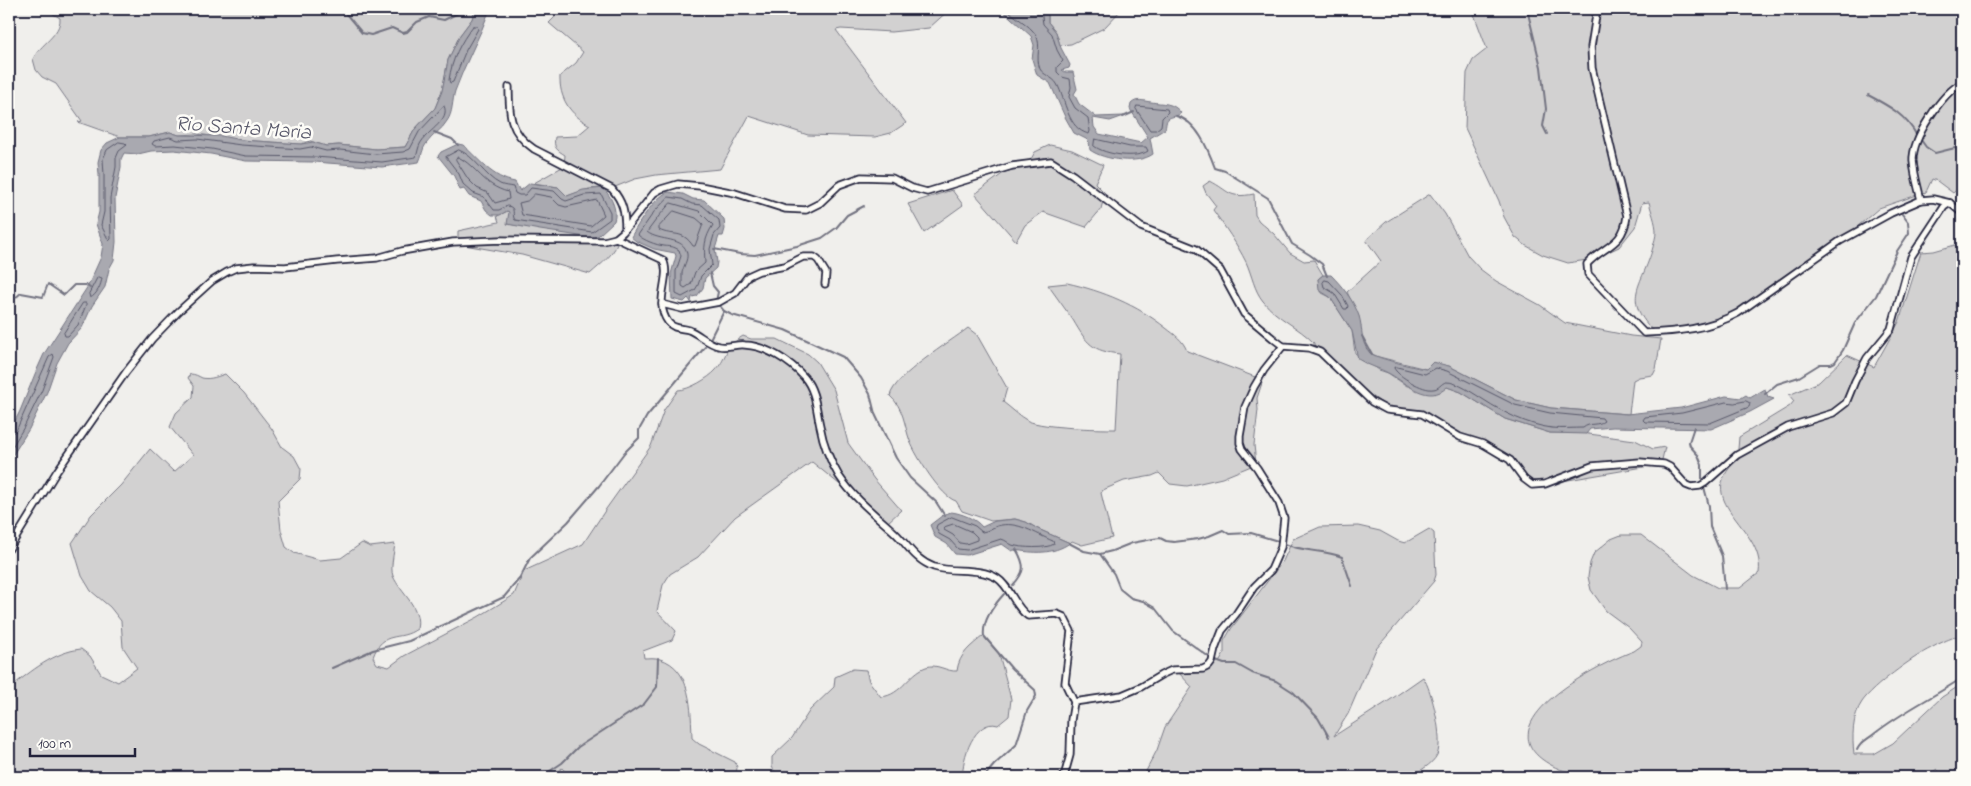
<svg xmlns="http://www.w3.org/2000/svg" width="1971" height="786" viewBox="0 0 1971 786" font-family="'Indie Flower',sans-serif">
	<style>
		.green { fill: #d2d1d1; stroke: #7a7a86 }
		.water { fill: #a9a9b0; stroke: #737381 }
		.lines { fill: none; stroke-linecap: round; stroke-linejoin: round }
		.shore { stroke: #58586a; stroke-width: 1 }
		.stream { stroke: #737381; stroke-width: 2 }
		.minor-casing { stroke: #22223b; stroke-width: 9 }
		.minor { stroke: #fdfcf7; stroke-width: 5.5 }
		.labels { text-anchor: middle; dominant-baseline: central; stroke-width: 5; stroke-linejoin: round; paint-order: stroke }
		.water-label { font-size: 21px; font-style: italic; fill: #58586a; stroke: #fdfcf7 }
	</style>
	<rect width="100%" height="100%" fill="#f0efec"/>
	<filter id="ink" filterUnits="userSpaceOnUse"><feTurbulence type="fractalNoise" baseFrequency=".02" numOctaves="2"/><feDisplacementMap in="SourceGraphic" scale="10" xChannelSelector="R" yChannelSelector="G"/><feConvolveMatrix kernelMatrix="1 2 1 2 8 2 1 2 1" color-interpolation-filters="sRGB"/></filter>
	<g filter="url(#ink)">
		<!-- green -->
		<g class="green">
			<path d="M 45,9 L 475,9 L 472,19 L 460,35 L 448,60 L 442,91 L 435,108 L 415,129 L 405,147 L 376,149 L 339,145 L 326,146 L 310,141 L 301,144 L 241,140 L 197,134 L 179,135 L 170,132 L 149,137 L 120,137 L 78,122 L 82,121 L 56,84 L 42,77 L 36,70 L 33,59 C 40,44 61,35 60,18 Z"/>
			<path d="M 563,9 L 950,9 L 929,28 L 891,32 L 841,29 L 836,30 L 906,123 L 891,133 L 875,137 L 808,135 L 749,116 L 720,169 L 656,175 L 635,179 L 605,191 L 602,188 L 589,189 L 567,196 L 558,187 L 534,183 L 564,166 L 565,155 C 557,150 553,148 555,137 L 577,136 L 590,125 C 570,115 559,98 560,76 L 576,63 L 583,52 L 549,23 Z"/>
			<polygon points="1045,9 1122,9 1104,28 1071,44 1060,45 1056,32 1048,22 1048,15"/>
			<path d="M 1472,9 L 1962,9 L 1962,185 L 1953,193 L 1937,181 L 1932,179 L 1926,192 L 1879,208 L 1851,232 L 1722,323 L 1656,334 C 1620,297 1642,288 1653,247 C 1654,242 1656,237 1656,232 C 1656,222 1651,211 1649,202 L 1642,203 L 1635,227 L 1619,247 L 1593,259 L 1568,263 L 1543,255 L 1525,245 L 1515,237 L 1504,217 L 1499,201 L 1465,128 L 1467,73 L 1473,60 L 1487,49 Z"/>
			<polygon points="1050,145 1072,150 1103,165 1095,183 1105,193 1101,209 1086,227 1043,212 1025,225 1016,241 975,194 1005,172 1027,166 1035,152"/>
			<path d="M 1210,181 C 1230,191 1228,199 1254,194 L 1255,215 L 1259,221 L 1274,234 L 1290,253 L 1304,261 L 1314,260 L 1323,275 L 1318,279 L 1322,293 L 1330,297 L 1352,331 L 1355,353 L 1379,370 L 1388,373 L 1407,386 L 1447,387 L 1461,392 L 1505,419 L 1550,433 L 1581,433 L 1635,440 L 1653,449 L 1665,447 L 1661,464 L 1545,484 L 1530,480 L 1519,467 L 1508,460 L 1456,435 L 1425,414 L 1387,407 L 1353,382 L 1322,349 L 1314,349 L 1314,343 C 1299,327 1277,319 1263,301 C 1254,290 1252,275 1246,262 C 1237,244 1225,227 1213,210 L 1216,206 L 1206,193 L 1203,186 Z"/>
			<polygon points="952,190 963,205 924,233 908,204"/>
			<polygon points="1430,194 1445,214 1468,256 1480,269 1496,281 1540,305 1565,323 1631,336 1661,339 1656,369 1653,375 1639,377 1633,380 1629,414 1551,408 1516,400 1449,366 1426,369 1379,357 1370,353 1364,343 1359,325 1359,317 1347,292 1381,261 1366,240 1386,222"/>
			<path d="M 508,211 L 510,213 L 508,224 L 589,237 L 619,237 C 617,253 601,264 590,274 L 522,255 L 458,244 L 458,231 L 499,222 L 497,216 Z"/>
			<path d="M 1962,243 L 1962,634 C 1952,638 1941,642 1931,648 C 1913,657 1872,687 1862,702 C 1852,716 1852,738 1854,754 L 1874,754 L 1893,743 L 1942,697 L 1962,684 L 1962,777 L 1943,777 L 1937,769 L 1925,777 L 1591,777 C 1577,774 1563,772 1551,765 C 1478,725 1600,663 1634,651 L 1641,646 L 1642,642 L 1629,628 L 1606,611 L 1591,590 L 1588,577 L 1590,563 L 1594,553 L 1611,539 L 1621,535 L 1641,535 L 1693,575 L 1718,588 L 1740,588 L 1759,573 C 1766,525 1684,501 1743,455 L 1738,449 L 1739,437 L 1790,406 L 1794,401 L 1789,395 L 1819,382 L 1847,355 L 1874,367 L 1899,322 L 1921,252 L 1934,251 Z"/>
			<path d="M 1067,283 C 1103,291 1137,305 1166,328 C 1175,335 1183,340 1187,351 L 1263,380 L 1257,398 L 1258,410 L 1254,445 L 1256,464 L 1222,478 L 1187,486 L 1170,484 L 1159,473 L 1152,476 L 1124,481 L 1103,490 L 1101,493 L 1112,538 L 1082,545 L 1072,541 L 1070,543 L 1038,529 L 1026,522 L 1015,519 L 991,521 L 965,512 L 962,511 L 956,501 C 941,497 916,456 910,441 C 904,425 904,408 890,396 C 894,376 950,342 968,328 L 977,335 L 1007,388 L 1003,402 C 1011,408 1019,416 1028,421 C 1045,428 1096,429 1116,429 L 1120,354 C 1092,351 1087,344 1073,320 C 1065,308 1056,297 1048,285 Z"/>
			<path d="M 743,336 L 751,339 L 777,339 L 808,354 L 817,362 L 834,390 L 848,443 L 874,479 L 901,510 L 887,523 L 812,462 L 735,517 L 698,557 L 670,574 L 663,585 L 657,611 L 676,631 L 672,640 L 643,651 L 644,658 C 649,658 655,657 660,659 C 692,668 691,711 692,738 L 699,744 L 735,762 L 737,767 L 736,777 L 570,777 L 562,768 L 551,777 L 9,777 L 10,688 C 31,671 54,652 81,649 L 90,656 L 101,674 L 118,682 L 137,668 L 123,647 L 121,621 L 110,607 L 91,591 L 82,576 L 72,543 L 91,515 L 121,485 L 150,449 L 174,472 L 193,455 L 170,427 L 176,413 L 193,397 L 194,386 L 188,378 L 190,374 C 195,374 198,376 202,378 C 210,380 219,376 225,374 L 244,393 L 272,429 L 282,447 L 294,456 L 301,469 L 300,479 L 278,501 L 281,530 L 286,547 L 294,553 L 320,560 L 341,558 L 362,543 L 370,547 L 395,544 C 394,552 390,568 393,576 C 401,594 422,607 417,629 C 399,642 383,629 373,657 L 377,664 L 389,667 L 404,656 L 478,617 L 514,595 L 524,571 L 583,544 L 606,509 L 651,446 L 664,410 L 678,390 C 689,390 709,378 716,370 C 729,355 722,349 743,336 Z"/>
			<path d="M 1358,526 L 1380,531 L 1398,541 L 1405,543 L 1429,529 L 1434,533 L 1436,575 L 1434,581 L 1376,649 L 1348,714 L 1334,736 L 1390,700 L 1423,677 C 1432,690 1444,740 1437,755 C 1432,765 1419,771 1410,777 L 1143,777 L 1157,750 L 1165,727 L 1192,687 L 1177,671 L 1210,666 L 1220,661 L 1224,654 L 1224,641 L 1231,629 L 1283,561 L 1293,539 L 1320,527 Z"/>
			<path d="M 983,636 L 999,654 L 1011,699 L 1009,716 L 998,725 C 975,718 961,759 963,777 L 778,777 L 772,767 L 772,757 L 792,738 L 810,710 L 834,687 L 835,677 L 853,669 L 866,670 L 869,681 L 881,697 C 902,695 909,673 926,667 C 937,663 947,672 957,671 C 959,654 971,646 983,636 Z"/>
		</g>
		<!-- water -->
		<g class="water">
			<path d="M 475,9 L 490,9 C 480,37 465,63 455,91 C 452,101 453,113 447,121 C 442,130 432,135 426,144 C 422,149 422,156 419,162 L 382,167 L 314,162 L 246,161 L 211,154 L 174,150 L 151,151 L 138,154 L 124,153 L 121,159 L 121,167 L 115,198 L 116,242 L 114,260 L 109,269 L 105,287 L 92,306 L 82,328 L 68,343 L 57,363 L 47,392 L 29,429 L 9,461 L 9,433 L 20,411 L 35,374 L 44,354 L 88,286 L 101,257 L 103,244 L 96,224 L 99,212 L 99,175 L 98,162 L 101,150 L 107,143 L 120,137 L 149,137 L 170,132 L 179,135 L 221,136 L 241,140 L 301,144 L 313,142 L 326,146 L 339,145 L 376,149 L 405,147 L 415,129 L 435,108 L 442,91 L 448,60 L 460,35 L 472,19 Z"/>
			<path d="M 1001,9 L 1045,9 L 1048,15 L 1048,22 L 1056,32 L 1061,48 L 1070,65 L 1069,68 L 1062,70 L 1065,72 L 1073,72 L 1077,89 L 1074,94 L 1079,104 L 1096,117 L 1124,116 L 1110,121 L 1093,118 L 1094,127 L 1099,134 L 1141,143 L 1148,137 L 1130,109 L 1131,104 C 1137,98 1143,101 1151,102 C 1163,104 1173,102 1181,113 C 1177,117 1171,116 1168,119 C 1166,120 1166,126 1165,129 L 1150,138 L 1153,154 C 1138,165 1104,160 1090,150 L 1089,142 L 1086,139 L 1074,133 L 1065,117 L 1050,83 L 1037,75 L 1032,59 L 1034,45 L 1031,36 Z"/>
			<path d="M 458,144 L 463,145 C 480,160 492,178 515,182 L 520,191 L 530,183 L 558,187 L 567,196 L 583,190 L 603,188 C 611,196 618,210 614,221 L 599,235 L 593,238 L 540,230 L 507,224 L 509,212 L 507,211 L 500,215 L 492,215 L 486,210 L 481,201 L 469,196 L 464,189 L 460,190 L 454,176 L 438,156 L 441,152 Z"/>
			<path d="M 668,192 L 683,194 L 693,199 L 704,200 L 724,219 L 725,229 L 723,236 L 719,236 L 715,249 L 717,262 L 716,268 L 705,278 L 703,288 L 697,296 L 692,297 L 691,302 L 688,298 L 684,302 L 672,299 L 671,274 L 676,256 L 675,253 L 654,249 L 636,241 L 631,237 C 638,224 654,198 668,192 Z"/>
			<path d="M 1323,275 L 1331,275 C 1342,286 1354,301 1359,316 C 1363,328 1360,343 1370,353 C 1376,358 1416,368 1426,369 L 1433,362 L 1449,366 L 1516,400 L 1551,408 L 1627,414 L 1681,408 L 1726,396 L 1741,398 L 1746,395 L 1750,398 L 1765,389 L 1768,397 L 1774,399 L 1750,412 L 1711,429 L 1613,427 L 1590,429 L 1586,434 L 1550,433 L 1505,419 L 1461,392 L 1447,387 C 1429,405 1407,384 1390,374 C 1380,368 1368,366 1358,359 L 1352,331 L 1330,297 L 1319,290 L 1318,279 Z"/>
			<path d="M 951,512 C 961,513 976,519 982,527 L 995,521 L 1015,519 L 1026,522 L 1038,529 L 1070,543 C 1052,555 1034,553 1014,550 L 1012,551 L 1002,544 L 967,555 L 955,554 L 947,544 L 935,537 L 930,525 L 943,515 Z"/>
		</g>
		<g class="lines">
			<!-- shore -->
			<g class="shore">
				<path d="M 1007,9 C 1015,18 1029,24 1036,35 C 1042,46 1035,57 1040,69 C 1043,75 1053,77 1057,84 C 1066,100 1067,129 1089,134 L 1090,131 L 1088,118 L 1075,108 L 1069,97 L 1071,87 L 1070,79 L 1062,77 L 1057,72 L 1057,67 L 1063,61 L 1057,50 L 1052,34 L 1043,24 L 1041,9"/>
				<path d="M 473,26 L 477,26 L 478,29 L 466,50 L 453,82 L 450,83 L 449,80 C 452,59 460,43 473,26 Z"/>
				<path d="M 444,106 C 451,119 428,131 422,141 C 418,146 418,152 416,157 L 382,162 L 315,157 L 246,156 L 212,149 L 175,145 L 155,146 L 152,144 L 154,141 L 170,137 L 178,140 L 197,139 L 241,145 L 300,149 L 311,147 L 326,151 L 340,150 L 376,154 L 403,152 L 410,149 L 419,132 Z"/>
				<polygon points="1137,106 1167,109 1168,112 1162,118 1161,126 1156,130 1150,130 1136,109"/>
				<path d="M 1095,139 L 1130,147 L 1146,147 L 1148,151 C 1137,159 1105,155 1094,146 Z"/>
				<polygon points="119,142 125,143 127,145 119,151 116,158 116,167 110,198 111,239 109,241 101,225 104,212 104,175 103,159 107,150"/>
				<path d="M 459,150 C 475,156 484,176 500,184 C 504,186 509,186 513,187 L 515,193 L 519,195 L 525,195 L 531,188 L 554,191 L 562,199 L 566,201 L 584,195 L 601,194 L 610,212 L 610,219 L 592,232 L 515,220 C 511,215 517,207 507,206 L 499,210 L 494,210 L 484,197 L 473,193 L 463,184 L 459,174 L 446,157 Z"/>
				<path d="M 458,157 C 477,166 482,185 508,192 L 509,199 L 495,203 L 488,193 L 477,188 L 468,179 L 456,160 Z"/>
				<polygon points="535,194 551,197 559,205 566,207 597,200 604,215 591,226 522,215 519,203 527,201"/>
				<path d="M 669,197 L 682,199 L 692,204 L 702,205 L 719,220 L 720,228 L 714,235 L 710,249 L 712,265 L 701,276 L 698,285 L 695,290 L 682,297 L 676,294 L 676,271 L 681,256 L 679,250 C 673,246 671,247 664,246 C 656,245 643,240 638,235 L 654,212 Z"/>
				<path d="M 671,203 L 699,211 L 713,225 C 704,239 704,247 705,263 L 695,272 L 691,284 L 685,288 L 682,286 C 682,282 682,277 682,273 C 683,267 688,260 687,254 C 685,236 659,242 647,232 L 659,216 Z"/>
				<path d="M 674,211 L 696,218 L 703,224 L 695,246 L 693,246 C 682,229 673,237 659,230 L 659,227 Z"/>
				<path d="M 98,277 L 102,278 C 101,285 97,295 90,298 L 89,294 Z"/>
				<polygon points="1325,280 1329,281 1342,295 1348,306 1347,309 1344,309 1334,293 1324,287 1323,283"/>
				<polygon points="83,303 86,303 86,305 78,325 68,336 65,336 64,333"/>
				<path d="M 1397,367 L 1425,374 L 1436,368 L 1447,371 L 1515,405 L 1550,413 L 1602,418 L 1604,421 C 1598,426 1590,422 1583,428 C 1573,428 1562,429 1552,428 C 1528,425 1504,413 1484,400 C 1476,395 1456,381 1446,382 C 1441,383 1439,389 1433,389 C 1424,391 1397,376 1394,368 Z"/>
				<polygon points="1746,401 1750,403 1749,407 1710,423 1645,422 1643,420 1645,417 1682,413 1726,402 1734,403"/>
				<polyline points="9,434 16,431 49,357 53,354 54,357 42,390 24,427 9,452"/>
				<path d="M 952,517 L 975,526 L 982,532 C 989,531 991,528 997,526 C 1018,520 1035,534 1053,541 L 1054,544 C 1047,549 1021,548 1012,545 C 1008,543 1006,540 1001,539 L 967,550 L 958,549 L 950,540 L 939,534 L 936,528 L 937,525 Z"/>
				<polygon points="954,524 972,532 977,537 977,540 966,544 960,543 953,535 944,530 945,527"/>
			</g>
			<!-- stream -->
			<g class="stream">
				<polyline points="342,9 362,33 371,35 392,28 403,33 407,32 417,22 429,17 444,20 466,9"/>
				<polyline points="1527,9 1541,67 1546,109 1543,126 1547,134"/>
				<path d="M 1868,95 C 1889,106 1906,115 1917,136"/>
				<path d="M 1176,116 C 1197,121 1208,149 1215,168 L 1225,171 L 1268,198 L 1292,244 L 1310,255 L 1322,264 L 1327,276"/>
				<polyline points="1123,117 1134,112"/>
				<polyline points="434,132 452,139 458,145"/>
				<polyline points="1921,140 1926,147 1935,153 1955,148 1962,149"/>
				<polyline points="714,249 740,254 755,255 797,246 822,238 836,228 847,215 864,206"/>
				<polyline points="710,273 713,286 718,292 716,301"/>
				<polyline points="719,305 724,311 732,315 785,330 843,357 861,378 870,394 875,414 896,458 910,478 936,502 945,516"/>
				<polyline points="9,312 14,299 21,293 43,297 48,284 64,295 74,285 86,285 90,288"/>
				<polyline points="1362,336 1372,354"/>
				<polyline points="711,337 724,311"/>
				<polyline points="1765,394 1777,384 1799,377 1820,364 1831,364 1835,362 1843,350 1855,323 1876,296 1897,251 1909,233 1908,222 1902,214"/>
				<polyline points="1694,427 1689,442 1690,446 1698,455 1702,465 1702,480"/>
				<polyline points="1704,487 1709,506 1710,527 1722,556 1725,589"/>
				<polyline points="1069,543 1084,551 1100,554 1112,551 1132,543 1153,539 1160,538 1166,541 1174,542 1198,539 1209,536 1223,530 1229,534 1251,533 1278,541"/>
				<path d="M 1285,544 C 1304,552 1324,550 1342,557 L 1352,586"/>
				<polyline points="1100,554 1114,574 1120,589 1131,598 1143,601 1155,608 1173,631 1209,657"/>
				<path d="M 1013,585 C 1025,572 1026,566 1016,549"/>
				<polyline points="1216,661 1224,664 1236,664 1252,673 1276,681 1293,692 1318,718 1329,737"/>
				<polyline points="332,668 373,650 409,641 504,597 520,578 530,558 568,522 599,486 624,453 639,438 639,430 647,416 705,347"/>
				<path d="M 1857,750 C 1861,741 1867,740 1874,734 C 1903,711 1932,698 1962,678"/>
				<polyline points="541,777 562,763 578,747 644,704 657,687 658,658"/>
				<path d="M 984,777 L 994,765 L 1016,745 L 1027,711 L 1036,696 L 1035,690 L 1012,669 L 984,636 C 982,621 994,605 1004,594"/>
			</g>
			<defs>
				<g id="minor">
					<path d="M 1597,9 L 1591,47 L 1592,68 L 1627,216 C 1623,247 1604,245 1587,264 L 1588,274 L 1644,333 C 1677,332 1709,329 1738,313 L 1840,241 L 1891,213 L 1921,200 L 1933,199 L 1950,203 L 1962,213"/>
					<path d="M 509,87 C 509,114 509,132 534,149 L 612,189 C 623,202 625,212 625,229"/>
					<path d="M 1921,200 C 1918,187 1914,174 1913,161 C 1912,138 1942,93 1962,83"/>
					<polyline points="616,238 623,232 654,193 661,189 678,184 700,186 735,193 785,209 806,210 820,203 839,185 861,177 892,178 912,188 927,192 1012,166 1051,161 1073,175 1141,227 1196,249 1220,270 1244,314 1275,340 1283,346 1309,348 1320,352 1372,402 1387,410 1422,414 1460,437 1483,444 1510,460 1524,479 1532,485 1545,484 1592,466 1640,462 1664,464 1670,467 1686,485 1691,487 1700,486 1705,483 1737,455 1788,427 1833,413 1846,403 1855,381 1867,358 1891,329 1911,257 1944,207 1950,203"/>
					<polyline points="662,304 682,309 719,302 735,293 748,276 759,271 785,266 803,257 814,257 818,260 826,273 825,284"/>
					<path d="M 9,549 L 57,471 L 126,372 L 152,339 L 179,311 L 212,281 L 227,272 L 236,268 L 254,266 L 285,267 L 337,261 L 377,258 L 402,251 L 453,242 L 500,240 L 604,241 L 616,238 L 663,260 C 672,277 653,301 668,322 C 673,329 682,328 689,330 C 699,334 708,344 719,346 C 727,348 736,344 745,345 C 766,346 790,361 804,377 C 816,391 816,409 820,426 C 823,443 830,461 839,476 C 853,497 873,513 892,530 C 907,543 914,560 934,567 C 954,573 979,567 997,578 C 1011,587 1014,607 1028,616 L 1057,614 L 1064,617 L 1071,631 L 1065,683 L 1074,702 L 1071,720 L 1070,755 L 1065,773 L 1062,777"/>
					<polyline points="1074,702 1122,695 1141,687 1161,675 1172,670 1203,669 1209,666 1212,662 1215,649 1222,631 1236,614 1254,587 1271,570 1281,547 1284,518 1279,503 1257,468 1242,449 1240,443 1240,436 1245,407 1254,387 1264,370 1283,346"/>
				</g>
			</defs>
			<!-- minor casing -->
			<use href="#minor" class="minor-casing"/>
			<!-- minor -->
			<use href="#minor" class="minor"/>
		</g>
	</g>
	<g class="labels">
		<!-- water labels -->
		<g class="water-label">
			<text transform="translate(243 129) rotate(4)">Rio Santa Maria</text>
		</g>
	</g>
	<!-- margin -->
	<rect width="1971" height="786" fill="none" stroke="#fdfcf7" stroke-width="30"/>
	<rect x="15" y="15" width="1941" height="756" fill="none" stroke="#22223b" stroke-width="2" filter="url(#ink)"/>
	<!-- scale -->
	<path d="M30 748v8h105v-8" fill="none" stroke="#22223b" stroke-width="2.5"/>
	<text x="38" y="748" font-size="15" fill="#22223b" stroke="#fdfcf7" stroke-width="4" paint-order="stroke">100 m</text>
</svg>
